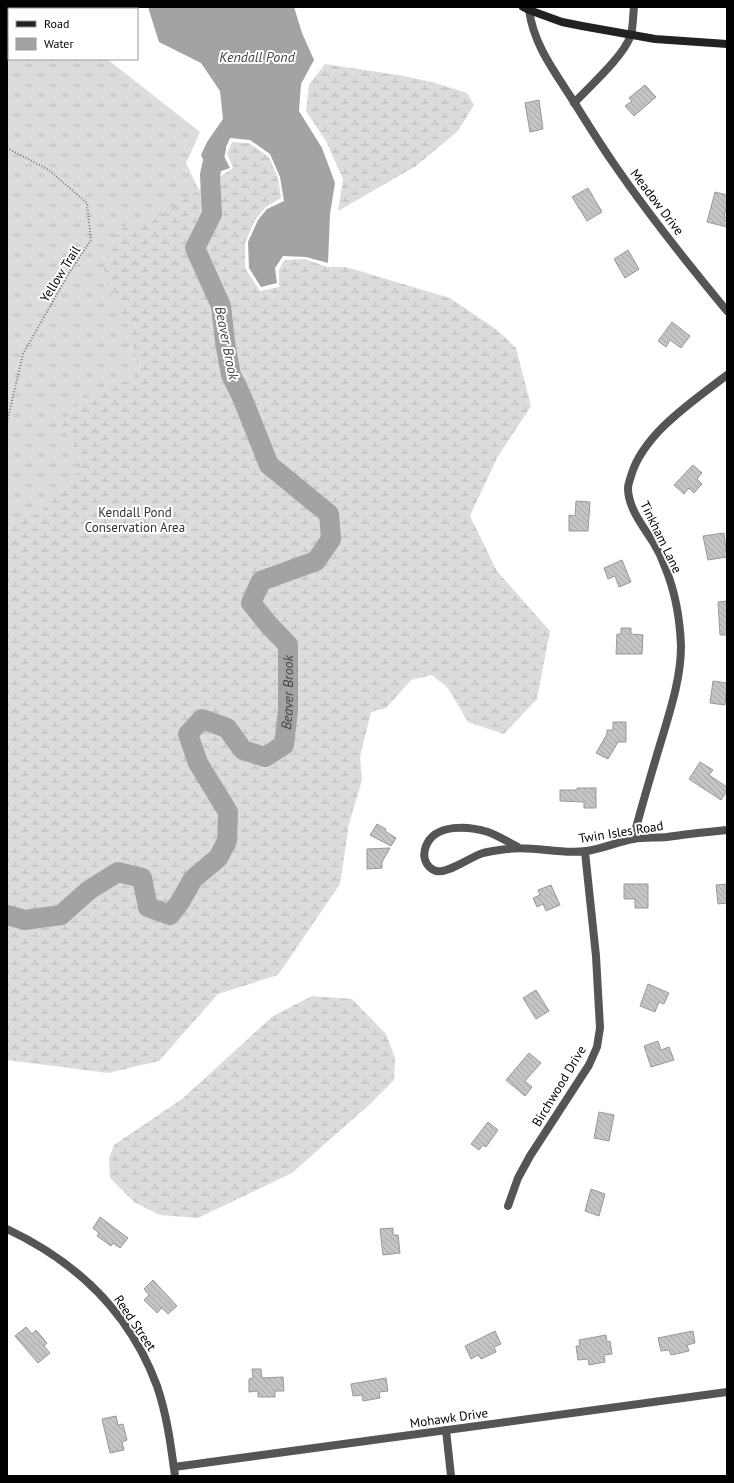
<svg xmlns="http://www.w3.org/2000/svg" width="734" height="1483" viewBox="0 0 734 1483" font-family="'PT Sans',sans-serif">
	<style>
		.grass { fill: url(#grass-tufts) }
		.wetland { fill: url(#wetland-marsh) }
		.water { fill: #a3a3a3 }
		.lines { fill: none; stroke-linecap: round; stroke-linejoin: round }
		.river { stroke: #a3a3a3; stroke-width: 20 }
		.building { fill: url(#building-back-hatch); stroke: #999 }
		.path { stroke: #777; stroke-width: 2; stroke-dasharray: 1 2; stroke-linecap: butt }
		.street { stroke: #555; stroke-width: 8 }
		.secondary { stroke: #222; stroke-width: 8 }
		.labels { text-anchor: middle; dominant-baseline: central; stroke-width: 4; stroke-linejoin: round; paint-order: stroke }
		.street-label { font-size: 13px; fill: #000; stroke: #fff }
		.park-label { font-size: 13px; fill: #333; stroke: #fff }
		.water-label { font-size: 14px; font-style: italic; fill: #444; stroke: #fff }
	</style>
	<defs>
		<pattern id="grass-tufts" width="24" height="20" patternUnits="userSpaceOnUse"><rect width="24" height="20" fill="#dcdcdc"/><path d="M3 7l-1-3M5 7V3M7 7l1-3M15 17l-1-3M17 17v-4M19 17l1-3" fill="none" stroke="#bbb"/></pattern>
		<pattern id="wetland-marsh" width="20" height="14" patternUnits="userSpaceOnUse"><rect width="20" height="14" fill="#dcdcdc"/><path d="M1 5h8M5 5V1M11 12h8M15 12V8" fill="none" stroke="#bbb"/></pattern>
		<pattern id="building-back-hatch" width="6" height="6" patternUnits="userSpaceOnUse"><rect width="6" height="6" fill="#c4c4c4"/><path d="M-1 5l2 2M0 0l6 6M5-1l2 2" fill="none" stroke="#a7a7a7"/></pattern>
	</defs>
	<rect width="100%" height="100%" fill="#fff"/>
	<!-- grass -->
	<polygon class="grass" points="7,7 41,7 44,9 9,9 9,59 107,59 200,132 186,163 201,194 7,901"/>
	<!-- wetland -->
	<g class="wetland">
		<polygon points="325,64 398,75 432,82 467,93 474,105 458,131 416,166 338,211 343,179 326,141 306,111 309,85"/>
		<polygon points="232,142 249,143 269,157 278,178 281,198 266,207 255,220 245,243 245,268 260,291 279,287 279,270 284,260 305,259 327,267 346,267 450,298 497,330 516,348 531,406 497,458 470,516 497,571 550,631 537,699 504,734 468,722 448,688 432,675 411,680 386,708 371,712 360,757 362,780 349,824 340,884 278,975 218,994 159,1061 108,1073 7,1060 7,525 39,513 72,481 83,460 61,426 85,395 113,387 139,375 130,328 108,289 104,268 112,238 124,225 153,220 233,168 227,153"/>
		<polygon points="312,996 352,999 386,1034 395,1058 394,1080 370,1104 292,1173 198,1218 160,1215 134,1202 110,1178 109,1159 114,1145 182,1099 273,1016"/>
	</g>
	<!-- water -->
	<polygon class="water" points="148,7 294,7 302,33 314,60 301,84 299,111 322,148 335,183 330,214 328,263 306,257 283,256 275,268 277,283 261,287 249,268 248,242 258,220 267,209 284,201 280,177 270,154 250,140 230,138 223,154 230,168 210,175 201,155 207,142 223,119 220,91 201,63 159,42"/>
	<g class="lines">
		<!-- river -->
		<path class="river" id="s1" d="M 7,915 L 25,920 L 61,915 L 89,890 L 118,872 L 142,878 L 148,907 L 170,915 L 180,902 L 193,879 L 218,858 L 227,841 L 228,812 L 198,763 L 188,734 L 202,719 L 227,728 L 243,750 L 265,757 L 284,745 L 288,710 L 288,645 L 269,625 L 251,603 L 261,581 L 316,561 L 331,539 L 329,514 L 269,465 L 241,395 L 231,375 L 225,342 L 221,306 L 195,248 L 212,214 L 210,175 L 216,148"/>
	</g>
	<!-- building -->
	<g class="building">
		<polygon points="645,85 656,97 634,116 625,106 632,101 629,98"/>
		<polygon points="539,100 543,129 530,132 525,103"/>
		<polygon points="588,188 602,212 587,221 572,197"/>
		<polygon points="715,192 727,195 727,205 724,217 727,218 727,227 707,222"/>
		<polygon points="628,250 639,269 625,278 614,259"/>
		<polygon points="672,322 690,336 681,348 670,340 666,347 658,341"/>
		<polygon points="693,465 702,473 697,479 702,484 694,493 689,488 684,494 674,485"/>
		<polygon points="576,501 590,502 588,531 569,531 569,515 575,516"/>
		<polygon points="724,533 727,557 708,560 703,536"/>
		<polygon points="622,560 631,582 619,587 615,576 608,579 604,568"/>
		<polygon points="727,601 727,635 720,635 718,602"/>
		<polygon points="621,628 631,628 631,634 643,635 642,654 616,654 617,634 621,634"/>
		<polygon points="713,681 727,683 725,705 710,703"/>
		<polygon points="613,722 626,722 626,742 618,742 608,759 596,753 607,734 607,730 613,730"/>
		<polygon points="700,762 713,770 709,775 727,787 727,791 721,800 689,779"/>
		<polygon points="577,788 596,788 596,808 584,808 584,802 560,801 560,790 577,790"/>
		<polygon points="377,824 386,829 385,831 396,838 391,846 370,835"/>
		<polygon points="390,848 382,862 382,868 367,869 367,849"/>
		<polygon points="624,884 648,884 648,908 635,908 635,899 624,899"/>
		<polygon points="727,884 727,903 718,904 716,885"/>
		<polygon points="551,885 560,905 546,911 543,904 537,907 533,898 540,895 538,890"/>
		<polygon points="648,984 669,993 664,1004 659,1002 655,1012 640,1006"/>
		<polygon points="536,990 549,1011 536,1019 523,998"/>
		<polygon points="658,1041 661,1050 669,1047 674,1060 651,1067 644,1046"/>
		<polygon points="529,1053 541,1063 525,1081 532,1087 525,1096 506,1080"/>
		<polygon points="599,1112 614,1115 609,1141 594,1138"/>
		<polygon points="488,1122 498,1130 486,1147 483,1145 479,1150 471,1144"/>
		<polygon points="591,1189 605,1194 599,1216 585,1211"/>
		<polygon points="100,1217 128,1238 120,1248 113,1243 111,1246 97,1236 99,1233 93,1228"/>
		<polygon points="393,1228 393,1235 398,1235 400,1253 383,1255 380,1229"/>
		<polygon points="153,1280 177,1306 168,1314 162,1308 157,1313 144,1300 149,1295 144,1289"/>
		<polygon points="26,1327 32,1334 36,1330 47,1343 44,1346 50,1353 38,1363 15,1336"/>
		<polygon points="495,1331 501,1344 494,1347 496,1352 481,1359 478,1355 471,1359 465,1346"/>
		<polygon points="693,1331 695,1343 687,1345 689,1351 671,1355 669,1350 661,1351 658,1338"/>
		<polygon points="606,1335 607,1342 610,1341 612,1354 604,1355 605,1362 589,1365 588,1359 578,1360 576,1346 580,1346 579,1340"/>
		<polygon points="252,1369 261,1369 262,1378 283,1377 284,1391 275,1391 275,1397 258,1397 258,1391 249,1392 249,1379 253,1378"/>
		<polygon points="386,1378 388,1391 379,1392 380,1398 363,1401 362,1395 353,1396 351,1384"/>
		<polygon points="116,1416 118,1425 123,1424 127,1440 122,1442 124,1450 110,1453 102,1419"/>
	</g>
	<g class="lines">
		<!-- path -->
		<polyline class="path" points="7,148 49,170 87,203 91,240 69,273 23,354 7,422"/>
		<!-- street -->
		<g class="street">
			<path d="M 529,10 C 534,46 555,72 574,102 C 587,123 600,144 614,164 C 649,215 688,264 727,311"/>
			<path d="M 574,103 C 591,85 623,57 631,35 C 633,27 633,16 634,7"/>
			<path d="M 633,839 C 642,805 652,771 662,738 C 671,708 681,677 681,646 C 680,620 675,591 665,567 C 662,558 658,550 653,542 C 643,526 628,508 628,488 C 628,484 630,480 631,476 C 643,434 693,401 727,375"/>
			<path d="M 518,847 C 508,842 499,836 488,832 C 469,826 435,823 426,846 C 422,856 425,867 436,871 C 448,874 470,857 483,853 C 491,851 499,850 507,849 C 533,845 560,855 586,851 C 602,849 617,842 633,839 C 644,837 656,838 667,837 C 687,834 707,832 727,830"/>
			<polyline points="508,1206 518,1178 530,1156 589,1065 597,1047 600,1028 596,956 585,852"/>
			<path d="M 7,1229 C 77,1262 130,1313 157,1386 C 167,1415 171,1446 175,1476"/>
			<polyline points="446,1430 451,1476"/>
			<polyline points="174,1467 727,1392"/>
		</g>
		<!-- secondary -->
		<polyline class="secondary" points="523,7 529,10 562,22 582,26 655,39 727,44"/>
	</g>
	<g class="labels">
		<!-- street labels -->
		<g class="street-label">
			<text transform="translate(657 202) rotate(53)">Meadow Drive</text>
			<text transform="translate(60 274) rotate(-58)">Yellow Trail</text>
			<text transform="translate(661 537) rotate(64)">Tinkham Lane</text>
			<text transform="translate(621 832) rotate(-9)">Twin Isles Road</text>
			<text transform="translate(559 1086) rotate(-59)">Birchwood Drive</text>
			<text transform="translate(135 1323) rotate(56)">Reed Street</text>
			<text transform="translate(449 1418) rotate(-8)">Mohawk Drive</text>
		</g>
		<!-- park labels -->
		<g class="park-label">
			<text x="135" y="512">Kendall Pond<tspan x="135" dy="15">Conservation Area</tspan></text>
		</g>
		<!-- water labels -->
		<g class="water-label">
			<text x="257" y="57">Kendall Pond</text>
			<text transform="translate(227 343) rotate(79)">Beaver Brook</text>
			<text stroke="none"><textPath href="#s1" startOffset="589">Beaver Brook</textPath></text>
		</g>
	</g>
	<!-- border -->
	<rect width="734" height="1483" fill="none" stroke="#000000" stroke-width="16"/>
	<!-- legend -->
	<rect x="8" y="8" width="130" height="52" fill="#ffffff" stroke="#999999"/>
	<rect x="16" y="21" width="20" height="6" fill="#222222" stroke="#999999"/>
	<text x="44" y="28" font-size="12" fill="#000000">Road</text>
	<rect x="16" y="38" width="20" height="12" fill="#a3a3a3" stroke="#999999"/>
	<text x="44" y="48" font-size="12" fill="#000000">Water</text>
</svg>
